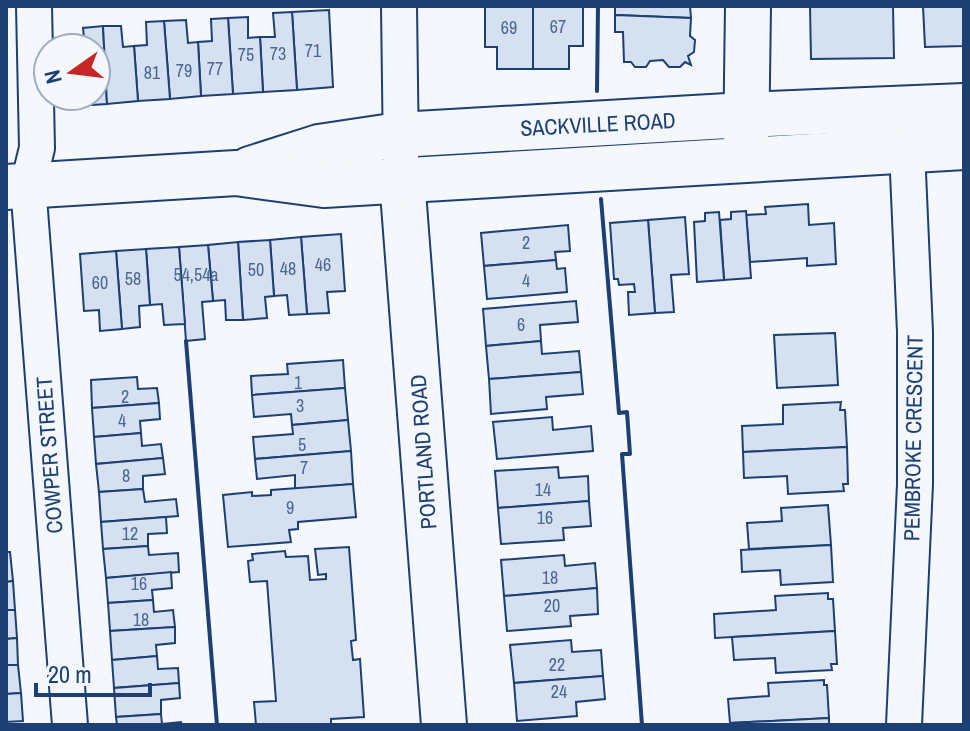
<svg xmlns="http://www.w3.org/2000/svg" width="970" height="731" viewBox="0 0 970 731" font-family="'Archivo Narrow',sans-serif">
	<style>
		.building { fill: #d5e0f0; stroke: #1d3f73; stroke-width: 2 }
		.lines { fill: none; stroke-linecap: round; stroke-linejoin: round }
		.minor-casing { stroke: #1d3f73; stroke-width: 38 }
		.tertiary-casing { stroke: #1d3f73; stroke-width: 48 }
		.primary-casing { stroke: #1d3f73; stroke-width: 48 }
		.minor { stroke: #f4f7fb; stroke-width: 34 }
		.tertiary { stroke: #f4f7fb; stroke-width: 44 }
		.primary { stroke: #f4f7fb; stroke-width: 44 }
		.wall { stroke: #1d3f73; stroke-width: 4 }
		.labels { text-anchor: middle; dominant-baseline: central; stroke-width: 6; stroke-linejoin: round; paint-order: stroke }
		.number-label { font-size: 18px; fill: #4b6792 }
		.street-label { font-size: 22px; fill: #1d3f73; stroke: #f4f7fb }
	</style>
	<rect width="100%" height="100%" fill="#f4f7fb"/>
	<!-- building -->
	<g class="building">
		<polygon points="485,6 533,6 533,69 497,69 497,47 485,47"/>
		<polygon points="533,6 583,6 583,46 569,46 569,69 533,69"/>
		<polygon points="615,6 690,6 691,18 615,15"/>
		<polygon points="810,6 893,6 894,58 811,59"/>
		<polygon points="923,6 964,6 964,46 925,47"/>
		<polygon points="329,10 333,87 297,90 292,12"/>
		<polygon points="292,12 297,90 263,92 260,37 275,37 273,13"/>
		<polygon points="615,15 691,18 690,36 695,40 694,52 688,56 691,65 685,62 680,67 669,67 663,60 650,61 646,67 635,67 631,62 624,62 623,32 615,32"/>
		<polygon points="248,17 248,38 260,37 263,92 233,94 228,18"/>
		<polygon points="228,18 233,94 201,96 198,42 212,41 211,19"/>
		<polygon points="186,20 188,43 198,42 201,96 170,99 164,21"/>
		<polygon points="164,21 170,99 138,101 134,46 147,45 146,22"/>
		<polygon points="103,26 107,104 76,106 76,96 96,96 96,48 85,48 83,28"/>
		<polygon points="103,26 121,26 123,47 134,46 138,101 107,104"/>
		<polygon points="808,204 809,225 834,223 836,264 807,266 807,258 750,262 746,215 766,214 765,207"/>
		<polygon points="746,211 751,278 724,280 720,220 731,219 731,212"/>
		<polygon points="719,212 724,280 697,282 694,222 705,221 705,213"/>
		<polygon points="685,217 689,274 671,275 674,312 655,313 648,220"/>
		<polygon points="648,220 655,313 629,315 628,292 635,292 634,284 619,285 618,279 614,279 610,223"/>
		<polygon points="568,225 570,251 555,252 556,260 484,266 481,233"/>
		<polygon points="341,234 345,291 327,292 329,313 307,314 301,237"/>
		<polygon points="301,237 307,314 289,315 287,295 274,296 270,240"/>
		<polygon points="270,240 274,296 265,297 267,318 243,320 238,242"/>
		<polygon points="238,242 243,320 226,320 225,300 213,301 208,245"/>
		<polygon points="208,245 213,301 202,302 205,339 186,341 179,247"/>
		<polygon points="179,247 185,324 164,325 162,304 150,305 146,249"/>
		<polygon points="146,249 150,305 139,306 140,327 122,329 116,251"/>
		<polygon points="116,251 122,329 100,331 99,310 84,311 80,254"/>
		<polygon points="556,260 557,269 565,268 567,292 487,299 484,266"/>
		<polygon points="576,301 578,322 540,325 541,341 486,346 483,309"/>
		<polygon points="835,333 838,385 777,388 774,335"/>
		<polygon points="541,341 542,354 579,351 581,372 489,379 486,346"/>
		<polygon points="343,360 345,388 252,395 251,376 288,374 287,364"/>
		<polygon points="581,372 583,394 546,397 547,409 491,414 489,379"/>
		<polygon points="137,377 138,389 157,388 159,403 92,408 91,380"/>
		<polygon points="345,388 348,420 292,425 291,414 254,417 252,395"/>
		<polygon points="841,402 840,410 845,410 847,447 743,452 742,426 783,424 783,405"/>
		<polygon points="159,403 160,419 140,421 141,433 94,437 92,408"/>
		<polygon points="552,417 553,430 591,426 593,451 497,459 493,422"/>
		<polygon points="348,420 351,451 255,459 253,437 293,434 292,425"/>
		<polygon points="141,433 142,446 161,444 163,458 96,464 94,437"/>
		<polygon points="847,447 848,484 843,484 844,491 788,494 787,476 744,478 743,452"/>
		<polygon points="351,451 353,484 295,489 295,475 257,479 255,459"/>
		<polygon points="163,458 165,474 143,476 143,489 99,492 96,464"/>
		<polygon points="558,467 559,478 588,476 589,501 498,508 495,471"/>
		<polygon points="353,484 356,517 298,522 298,529 289,530 291,542 228,547 223,495 252,492 252,496 271,495 271,490"/>
		<polygon points="143,489 145,502 176,499 178,516 101,522 99,492"/>
		<polygon points="589,501 591,526 563,528 564,540 501,544 498,508"/>
		<polygon points="828,505 831,545 749,549 747,523 782,521 781,508"/>
		<polygon points="166,517 167,533 148,534 148,546 103,549 101,522"/>
		<polygon points="831,545 833,582 781,585 780,570 742,572 741,550"/>
		<polygon points="148,546 149,555 178,553 179,572 106,578 103,549"/>
		<polygon points="349,547 356,640 351,641 353,660 360,659 364,717 331,719 331,725 256,725 254,702 276,701 267,581 250,582 248,561 253,560 252,554 285,551 286,557 308,556 310,580 326,579 326,574 318,575 315,549"/>
		<polygon points="6,552 10,552 13,581 6,582"/>
		<polygon points="564,555 565,566 595,563 597,588 504,596 501,560"/>
		<polygon points="171,572 172,588 152,590 153,600 108,603 106,578"/>
		<polygon points="13,581 15,610 6,610 6,582"/>
		<polygon points="597,588 598,614 570,616 571,626 507,631 504,596"/>
		<polygon points="828,593 828,599 833,599 835,631 715,638 714,614 776,610 775,596"/>
		<polygon points="153,600 154,612 173,610 175,627 110,631 108,603"/>
		<polygon points="6,610 15,610 17,638 6,639"/>
		<polygon points="175,627 175,643 156,645 157,656 112,660 110,631"/>
		<polygon points="835,631 837,664 831,664 832,670 776,673 775,658 734,660 732,637"/>
		<polygon points="17,638 18,665 6,665 6,639"/>
		<polygon points="571,640 572,652 601,650 603,676 514,683 510,645"/>
		<polygon points="157,656 158,669 178,668 179,683 114,688 112,660"/>
		<polygon points="6,665 18,665 21,693 6,694"/>
		<polygon points="603,676 605,699 576,702 577,716 517,721 514,683"/>
		<polygon points="824,680 824,685 827,685 829,718 730,723 728,699 769,696 768,683"/>
		<polygon points="179,683 180,698 161,700 161,714 116,717 114,688"/>
		<polygon points="21,693 23,721 6,722 6,694"/>
		<polygon points="161,714 162,724 181,722 182,725 117,725 116,717"/>
		<polygon points="829,718 829,725 730,725 730,723"/>
	</g>
	<g class="lines">
		<defs>
			<g id="minor">
				<polyline points="34,6 37,148 28,185 70,725"/>
				<polyline points="399,6 401,159"/>
				<polyline points="904,725 915,484 915,332 907,150"/>
			</g>
			<g id="tertiary">
				<polyline points="746,153 748,6"/>
				<polyline points="402,179 444,725"/>
			</g>
			<g id="primary">
				<polyline points="250,169 319,147 399,135 745,115 964,106"/>
				<polyline points="6,187 236,173 324,185 964,147"/>
			</g>
		</defs>
		<!-- minor casing -->
		<use href="#minor" class="minor-casing"/>
		<!-- tertiary casing -->
		<use href="#tertiary" class="tertiary-casing"/>
		<!-- primary casing -->
		<use href="#primary" class="primary-casing"/>
		<!-- minor -->
		<use href="#minor" class="minor"/>
		<!-- tertiary -->
		<use href="#tertiary" class="tertiary"/>
		<!-- primary -->
		<use href="#primary" class="primary"/>
		<!-- wall -->
		<g class="wall">
			<polyline points="597,91 598,6"/>
			<polyline points="601,199 619,413 627,412 630,454 622,454 642,725"/>
			<polyline points="186,341 217,725"/>
		</g>
	</g>
	<g class="labels">
		<!-- number labels -->
		<g class="number-label">
			<text x="558" y="26">67</text>
			<text x="509" y="27">69</text>
			<text x="313" y="50">71</text>
			<text x="278" y="53">73</text>
			<text x="246" y="54">75</text>
			<text x="215" y="68">77</text>
			<text x="184" y="70">79</text>
			<text x="152" y="72">81</text>
			<text x="526" y="242">2</text>
			<text x="323" y="264">46</text>
			<text x="288" y="268">48</text>
			<text x="256" y="269">50</text>
			<text x="196" y="274">54,54a</text>
			<text x="133" y="278">58</text>
			<text x="526" y="280">4</text>
			<text x="100" y="282">60</text>
			<text x="521" y="324">6</text>
			<text x="298" y="382">1</text>
			<text x="125" y="396">2</text>
			<text x="300" y="405">3</text>
			<text x="122" y="420">4</text>
			<text x="302" y="444">5</text>
			<text x="304" y="467">7</text>
			<text x="126" y="475">8</text>
			<text x="543" y="489">14</text>
			<text x="290" y="507">9</text>
			<text x="545" y="517">16</text>
			<text x="130" y="533">12</text>
			<text x="550" y="577">18</text>
			<text x="139" y="583">16</text>
			<text x="552" y="605">20</text>
			<text x="141" y="619">18</text>
			<text x="557" y="664">22</text>
			<text x="559" y="691">24</text>
		</g>
		<!-- street labels -->
		<g class="street-label">
			<text transform="translate(598 124) rotate(-3)">SACKVILLE ROAD</text>
			<text transform="translate(913 438) rotate(-89)">PEMBROKE CRESCENT</text>
			<text transform="translate(423 452) rotate(-94)">PORTLAND ROAD</text>
			<text transform="translate(49 455) rotate(-94)">COWPER STREET</text>
		</g>
	</g>
	<!-- border -->
	<rect width="970" height="731" fill="none" stroke="#1d3f73" stroke-width="16"/>
	<!-- north arrow -->
	<g transform="translate(72 72) rotate(256)"><circle r="38" fill="#f4f7fb" stroke="#9eadc5" stroke-width="2"/>
	<path d="M0-6L14 30L0 20L-14 30Z" fill="#c62828"/>
	<text y="-12" font-size="22" font-weight="bold" text-anchor="middle" fill="#1d3f73">N</text>
	</g>
	<!-- scale -->
	<path d="M36 683v12h114v-12" fill="none" stroke="#1d3f73" stroke-width="4"/>
	<text x="48" y="683" font-size="24" fill="#1d3f73" stroke="#f4f7fb" stroke-width="6" paint-order="stroke">20 m</text>
</svg>
